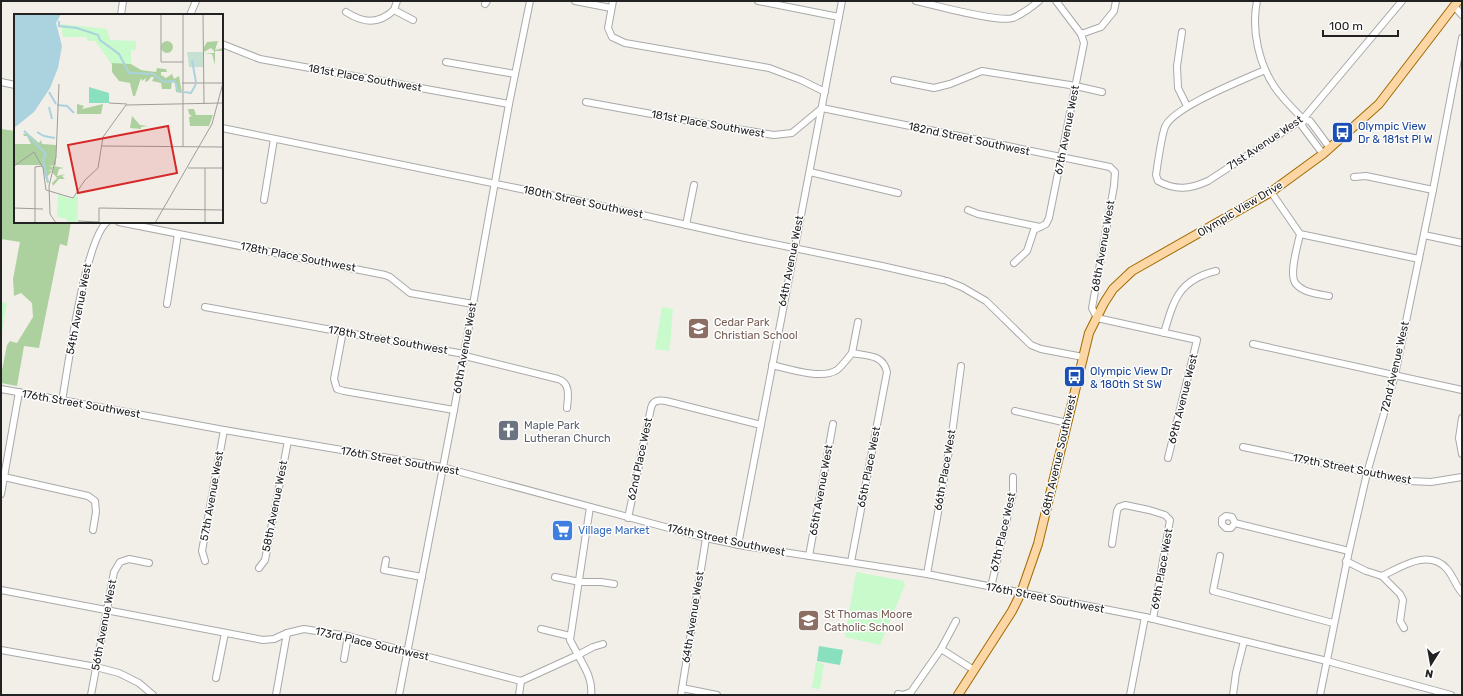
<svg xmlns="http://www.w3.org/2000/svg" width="1463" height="696" viewBox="0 0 1463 696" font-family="Rubik,sans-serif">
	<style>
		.forest { fill: #add19e }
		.park { fill: #c8facc }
		.pitch { fill: #88e0be }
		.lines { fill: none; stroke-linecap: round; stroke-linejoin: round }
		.minor-casing { stroke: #a9a9a9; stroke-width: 8 }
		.major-casing { stroke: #a06b00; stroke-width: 10 }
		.minor { stroke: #fff; stroke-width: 6 }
		.major { stroke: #fcd6a4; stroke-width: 8 }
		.labels { text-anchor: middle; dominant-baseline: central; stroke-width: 3; stroke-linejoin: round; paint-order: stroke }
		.street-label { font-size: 11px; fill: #222; stroke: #fff }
		.transit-label { font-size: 11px; fill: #164399; stroke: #fff; text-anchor: start }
		.education-label { font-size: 11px; fill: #785e54; stroke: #fff; text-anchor: start }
		.worship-label { font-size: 11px; fill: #5b616d; stroke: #fff; text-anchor: start }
		.shop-label { font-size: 11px; fill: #366cbe; stroke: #fff; text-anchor: start }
		.inset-river { fill: none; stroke: #aad3df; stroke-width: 2 }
		.inset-road { fill: none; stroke: #9f9d99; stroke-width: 1 }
		.view { fill: #d62828; fill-opacity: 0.15; stroke: #d62828; stroke-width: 2 }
		.inset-edge { fill: none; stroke: #222; stroke-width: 2 }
	</style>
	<rect width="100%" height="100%" fill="#f2efe9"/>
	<!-- forest -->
	<polygon class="forest" points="1,129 15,131 15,222 71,222 67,246 60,244 39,348 24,346 17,386 1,383 1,375 7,345 10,341 17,343 33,317 32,303 21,293 14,296 13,279 20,242 1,239"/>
	<!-- park -->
	<g class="park">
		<polygon points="1,302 7,303 1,340"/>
		<path d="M 662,307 L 673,309 C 671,324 672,337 669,351 L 655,349 Z"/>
		<polygon points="856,572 904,581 905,585 880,645 845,637"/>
		<polygon points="816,662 824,664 820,689 812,688"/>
	</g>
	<!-- pitch -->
	<polygon class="pitch" points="819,646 843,650 840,665 817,661"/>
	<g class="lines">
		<defs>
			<g id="minor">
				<polyline points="575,1 611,8"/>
				<polyline points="613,1 608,28 612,37 625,43 769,68 801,80 825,92"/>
				<polyline points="758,1 839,17"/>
				<path d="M 916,1 C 935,5 998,23 1013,18 C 1022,14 1032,7 1039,1"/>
				<polyline points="1056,1 1081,34"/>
				<path d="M 1257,1 C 1251,30 1259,65 1276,89 C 1284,100 1294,110 1303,119 L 1310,121 L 1330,148"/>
				<polyline points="485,4 487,1"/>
				<polyline points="1454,6 1462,15"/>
				<polyline points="394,10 397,1"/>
				<path d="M 346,12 C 363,23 378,25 394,10 L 413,20"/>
				<polyline points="121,15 123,1"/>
				<polyline points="190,15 196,1"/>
				<polyline points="1182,32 1177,66 1178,88 1187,106"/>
				<polyline points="222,44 260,59 509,104"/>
				<polyline points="446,62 515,74"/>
				<path d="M 1265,70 C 1243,80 1173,107 1165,127 C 1161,138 1158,162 1156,175 L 1158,181 C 1176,191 1190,189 1208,181 L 1303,119 L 1402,1"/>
				<polyline points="894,80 934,88 950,84 982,71 1076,86 1102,92"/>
				<polyline points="1,82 15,85"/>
				<polyline points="586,102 717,126 774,135 792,133 822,108 1110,167 1115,172 1114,186 1092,308 1097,318 1197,340 1168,458"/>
				<polyline points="1303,119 1302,126 1323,154"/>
				<polyline points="222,128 575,200 745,238 882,266 943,280"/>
				<polyline points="810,172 898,193"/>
				<polyline points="1354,177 1366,176 1433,190"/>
				<path d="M 1271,192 L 1300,234 C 1298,245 1288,275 1296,284 C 1304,293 1318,294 1329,296"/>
				<polyline points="264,200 274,139"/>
				<polyline points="968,210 978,214 1040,227"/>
				<polyline points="119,222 385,275 390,277 410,293 473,304"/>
				<polyline points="686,225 694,185"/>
				<polyline points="1300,234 1419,259"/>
				<polyline points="1424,235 1462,243"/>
				<polyline points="1014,263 1027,251 1034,230 1046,224 1049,218 1084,43 1081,34 1101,27 1114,11 1116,1"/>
				<polyline points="947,281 962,287 986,301 1031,345 1041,349 1083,357"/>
				<polyline points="167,304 178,234"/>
				<path d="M 205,307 L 464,354 L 469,357 L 558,379 C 571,383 568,397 567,408"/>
				<polyline points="343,331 334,379 337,389 344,391 454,410"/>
				<path d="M 1164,333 C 1174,299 1179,280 1216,271"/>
				<polyline points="1253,344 1462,390"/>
				<polyline points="852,353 858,322"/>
				<path d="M 772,365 C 789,369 822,380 837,370 C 842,366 847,359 852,353 C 867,356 883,354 887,372 L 851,562"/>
				<polyline points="1,389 224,430 442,467 706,538 744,546 927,574 1145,617 1327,661 1451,695"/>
				<path d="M 62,401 C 68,367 85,240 107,222"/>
				<polyline points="1015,411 1067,423"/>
				<polyline points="1462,418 1459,438 1462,454"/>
				<polyline points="1243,447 1409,481 1431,482 1462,477"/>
				<polyline points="4,477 88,496 95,501 96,512 93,530"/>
				<polyline points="1,494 19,392"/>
				<polyline points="590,507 570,640 578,655 593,647 603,644"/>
				<path d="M 628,518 L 651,408 C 653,400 658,400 666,401 L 761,425"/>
				<polyline points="1235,523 1231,528 1226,528 1222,524 1222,519 1226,516 1232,517 1235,523 1349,551"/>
				<polyline points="1112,544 1117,511 1119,507 1125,505 1149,510 1165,515 1170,520 1153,619"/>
				<polyline points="738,545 842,1"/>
				<polyline points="809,556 833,424"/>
				<polyline points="1220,556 1213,591 1333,623"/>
				<polyline points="386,560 384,570 422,577"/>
				<polyline points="205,561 202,551 224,430"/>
				<path d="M 1346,561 L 1366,571 L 1382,576 C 1401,567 1429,548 1447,569 C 1453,576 1456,586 1462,593"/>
				<polyline points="259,568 265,560 288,441"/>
				<polyline points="927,574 952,434 961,366"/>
				<polyline points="1382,576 1400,594 1403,600 1400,621 1404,628"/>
				<polyline points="555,577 580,582 601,582 614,584"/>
				<polyline points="991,587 1013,493 1013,477"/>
				<path d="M 1,590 L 263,640 L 274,639 L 287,633 L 304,629 L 348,636 L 521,681 L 578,655 C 585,668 593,680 591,695"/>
				<polyline points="541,629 570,636"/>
				<polyline points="941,649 974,670"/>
				<polyline points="1,650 96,667 119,673 139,683 153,695"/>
				<polyline points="344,659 348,636"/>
				<polyline points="216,678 225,633"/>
				<polyline points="682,688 717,695"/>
				<polyline points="898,694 903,695 911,692 941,649 956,621"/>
				<polyline points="91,695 114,572 120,562 129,559 149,563"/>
				<polyline points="276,695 287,633"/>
				<polyline points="399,695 454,410 509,104 530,1"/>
				<polyline points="519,695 521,681"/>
				<polyline points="681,695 706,538"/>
				<polyline points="1130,695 1145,617"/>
				<polyline points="1233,695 1236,673 1244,641"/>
				<polyline points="1320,695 1349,551 1367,473 1395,375 1433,190 1462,38"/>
			</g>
			<polyline id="major" points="958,695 1012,611 1021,593 1038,544 1089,333 1104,303 1113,289 1132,271 1271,192 1323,154 1379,104 1458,1"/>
		</defs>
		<!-- minor casing -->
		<use href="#minor" class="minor-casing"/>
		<!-- major casing -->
		<use href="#major" class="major-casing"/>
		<!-- minor -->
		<use href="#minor" class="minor"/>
		<!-- major -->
		<use href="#major" class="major"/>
	</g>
	<!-- icons -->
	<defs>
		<symbol id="bus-square" viewBox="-11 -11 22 22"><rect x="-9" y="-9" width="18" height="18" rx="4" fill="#1a4fb4" stroke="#fff"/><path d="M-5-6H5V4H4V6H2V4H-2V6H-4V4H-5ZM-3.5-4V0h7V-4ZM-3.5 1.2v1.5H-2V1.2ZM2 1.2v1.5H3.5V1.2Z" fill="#fff"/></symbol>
		<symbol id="school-square" viewBox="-11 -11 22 22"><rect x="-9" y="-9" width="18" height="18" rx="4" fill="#8d6e63" stroke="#fff"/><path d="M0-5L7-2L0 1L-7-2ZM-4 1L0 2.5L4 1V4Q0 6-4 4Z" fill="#fff"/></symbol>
		<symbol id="church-square" viewBox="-11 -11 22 22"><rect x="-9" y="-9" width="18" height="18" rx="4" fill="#6b7280" stroke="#fff"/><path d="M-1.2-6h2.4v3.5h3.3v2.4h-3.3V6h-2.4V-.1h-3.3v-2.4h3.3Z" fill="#fff"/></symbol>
		<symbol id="supermarket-square" viewBox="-11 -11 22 22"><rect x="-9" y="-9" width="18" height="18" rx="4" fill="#3f7fe0" stroke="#fff"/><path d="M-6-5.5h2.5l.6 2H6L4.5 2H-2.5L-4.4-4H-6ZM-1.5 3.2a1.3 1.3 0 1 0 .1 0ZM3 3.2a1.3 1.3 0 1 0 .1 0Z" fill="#fff"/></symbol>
	</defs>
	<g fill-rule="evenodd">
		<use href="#bus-square" x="1330" y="120" width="25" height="25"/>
		<use href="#school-square" x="686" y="316" width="25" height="25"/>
		<use href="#bus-square" x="1062" y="364" width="25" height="25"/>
		<use href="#church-square" x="496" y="418" width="25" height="25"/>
		<use href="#supermarket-square" x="550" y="518" width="25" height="25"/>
		<use href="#school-square" x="796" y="608" width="25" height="25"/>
	</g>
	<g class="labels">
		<!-- street labels -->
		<g class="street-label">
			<text transform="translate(365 78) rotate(10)">181st Place Southwest</text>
			<text transform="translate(708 124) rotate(10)">181st Place Southwest</text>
			<text transform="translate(1067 130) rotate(-79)">67th Avenue West</text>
			<text transform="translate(969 139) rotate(12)">182nd Street Southwest</text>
			<text transform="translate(1265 143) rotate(-34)">71st Avenue West</text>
			<text transform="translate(583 202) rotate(12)">180th Street Southwest</text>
			<text transform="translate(1240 209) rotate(-31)">Olympic View Drive</text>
			<text transform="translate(1103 246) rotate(-80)">68th Avenue West</text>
			<text transform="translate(298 257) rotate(11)">178th Place Southwest</text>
			<text transform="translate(791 261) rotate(-79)">64th Avenue West</text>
			<text transform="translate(79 309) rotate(-79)">54th Avenue West</text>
			<text transform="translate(388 340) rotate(10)">178th Street Southwest</text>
			<text transform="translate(465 348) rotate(-80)">60th Avenue West</text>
			<text transform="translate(1395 367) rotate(-77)">72nd Avenue West</text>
			<text transform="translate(1183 399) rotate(-76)">69th Avenue West</text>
			<text transform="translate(81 404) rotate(10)">176th Street Southwest</text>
			<text transform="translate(1059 455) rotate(-77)">68th Avenue Southwest</text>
			<text transform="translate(640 459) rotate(-78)">62nd Place West</text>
			<text transform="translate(400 461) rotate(10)">176th Street Southwest</text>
			<text transform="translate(869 467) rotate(-79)">65th Place West</text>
			<text transform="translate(1352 469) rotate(11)">179th Street Southwest</text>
			<text transform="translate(945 470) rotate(-80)">66th Place West</text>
			<text transform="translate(821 490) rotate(-80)">65th Avenue West</text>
			<text transform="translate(212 496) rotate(-80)">57th Avenue West</text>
			<text transform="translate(275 506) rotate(-79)">58th Avenue West</text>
			<text transform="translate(1003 532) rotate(-77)">67th Place West</text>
			<text transform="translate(726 540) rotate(12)">176th Street Southwest</text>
			<text transform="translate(1162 569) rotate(-80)">69th Place West</text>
			<text transform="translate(1045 598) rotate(11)">176th Street Southwest</text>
			<text transform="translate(693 617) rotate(-81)">64th Avenue West</text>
			<text transform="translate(104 625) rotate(-79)">56th Avenue West</text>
			<text transform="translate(372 644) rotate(13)">173rd Place Southwest</text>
		</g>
		<!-- transit labels -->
		<g class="transit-label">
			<text x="1358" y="126">Olympic View<tspan x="1358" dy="13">Dr &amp; 181st Pl W</tspan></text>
			<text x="1090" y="371">Olympic View Dr<tspan x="1090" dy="13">&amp; 180th St SW</tspan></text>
		</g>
		<!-- education labels -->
		<g class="education-label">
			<text x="714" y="322">Cedar Park<tspan x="714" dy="13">Christian School</tspan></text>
			<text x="824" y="614">St Thomas Moore<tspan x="824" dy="13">Catholic School</tspan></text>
		</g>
		<!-- worship labels -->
		<g class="worship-label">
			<text x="524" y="425">Maple Park<tspan x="524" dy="13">Lutheran Church</tspan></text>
		</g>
		<!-- shop labels -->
		<g class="shop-label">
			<text x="578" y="530">Village Market</text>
		</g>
	</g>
	<!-- overview -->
	<g transform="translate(14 14)">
		<rect width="209" height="209" fill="#f2efe9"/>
		<path d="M 204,27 L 201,36 L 209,34 L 209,37 L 201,37 L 201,51 L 198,40 L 190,39 L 200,39 L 200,37 L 197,34 L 190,38 L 190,33 L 193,28 ZM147 33a6 6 0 1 1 12 0a6 6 0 1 1-12 0ZM 94,45 L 117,50 L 127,56 L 142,58 L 143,54 L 152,55 L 153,58 L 147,58 L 147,61 L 152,64 L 158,60 L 160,65 L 165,62 L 168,79 L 162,78 L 161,69 L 158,68 L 157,75 L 148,75 L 147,69 L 138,67 L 140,63 L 137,63 L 134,67 L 131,68 L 132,64 L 128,67 L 127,64 L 121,82 L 119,82 L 116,69 L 105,67 L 98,58 L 98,50 ZM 63,90 L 70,92 L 68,95 L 89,90 L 87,100 L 63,100 ZM 174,95 L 180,95 L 182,101 L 199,101 L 195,112 L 176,112 L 175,103 L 178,102 L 175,100 ZM 118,102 L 126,111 L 134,112 L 127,113 L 127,115 L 116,114 ZM 10,116 L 25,129 L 27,126 L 28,130 L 42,131 L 42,151 L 35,152 L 39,153 L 38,156 L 33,156 L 38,157 L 33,163 L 35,169 L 33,169 L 28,151 L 0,151 L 0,130 L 17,130 L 13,122 L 10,122 L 9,120 L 12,120 ZM 40,152 L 50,154 L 45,155 L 43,162 L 51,160 L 48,162 L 51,165 L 45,165 L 39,172 L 38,169 L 43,164 L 38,158 Z" fill="#add19e"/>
		<path d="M 173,38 L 189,38 L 189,53 L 175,53 Z" fill="#c6e0d4"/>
		<path d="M 47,10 L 93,15 L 96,26 L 122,27 L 122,36 L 117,36 L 117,50 L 97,49 L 81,27 L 73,27 L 73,23 L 49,23 ZM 44,180 L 57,185 L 64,181 L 63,208 L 53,209 L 53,205 L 43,203 Z" fill="#c8facc"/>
		<path d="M 75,73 L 95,79 L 95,89 L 75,89 Z" fill="#88e0be"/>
		<path d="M 0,0 L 47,0 L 42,9 L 48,32 L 44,54 L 36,74 L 20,98 L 0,114 Z" fill="#aad3df"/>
		<path class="inset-river" d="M 45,7 L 45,12 L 63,14 L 84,21 L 86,26 L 105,40 L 115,59 L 139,60 L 150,68 L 161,67 L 164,77 L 167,78M 178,46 L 182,68M 35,78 L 42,90M 170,78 L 177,79 L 182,70M 43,91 L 53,92 L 60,99M 35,93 L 38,105M 10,117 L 32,140 L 29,146 L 34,168M 23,118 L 30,122 L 41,124"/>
		<path class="inset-road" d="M 147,0 L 147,48 L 169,48M 169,0 L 169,133M 189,0 L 190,90M 168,69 L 209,69M 95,89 L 113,90M 88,132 L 209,133M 0,152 L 20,138 L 29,154 L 32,176 L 59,184 L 71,166 L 84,154 L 89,123 L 112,91 L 209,89M 174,154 L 209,154M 191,154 L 191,209M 0,194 L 29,195M 64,207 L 85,208M 21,209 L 21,153 L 28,152M 42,209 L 36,200 L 35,172 L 42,143 L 45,70M 85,209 L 85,194 L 209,196M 141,209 L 198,110 L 209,69"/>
		<path class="view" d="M 154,112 L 163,159 L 64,179 L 54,131 Z"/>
		<rect width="209" height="209" class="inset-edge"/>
	</g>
	<!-- border -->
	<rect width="1463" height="696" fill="none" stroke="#222222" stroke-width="4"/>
	<!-- north arrow -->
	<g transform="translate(1431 664) rotate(191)" stroke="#ffffff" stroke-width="3" paint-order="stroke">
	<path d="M0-3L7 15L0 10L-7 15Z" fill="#222222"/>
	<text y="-6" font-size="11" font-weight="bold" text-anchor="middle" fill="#222222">N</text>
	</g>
	<!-- scale -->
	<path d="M1323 30v6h75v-6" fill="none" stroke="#222222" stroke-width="2"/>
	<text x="1329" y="30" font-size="12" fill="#222222" stroke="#ffffff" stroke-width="3" paint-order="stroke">100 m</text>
</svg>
